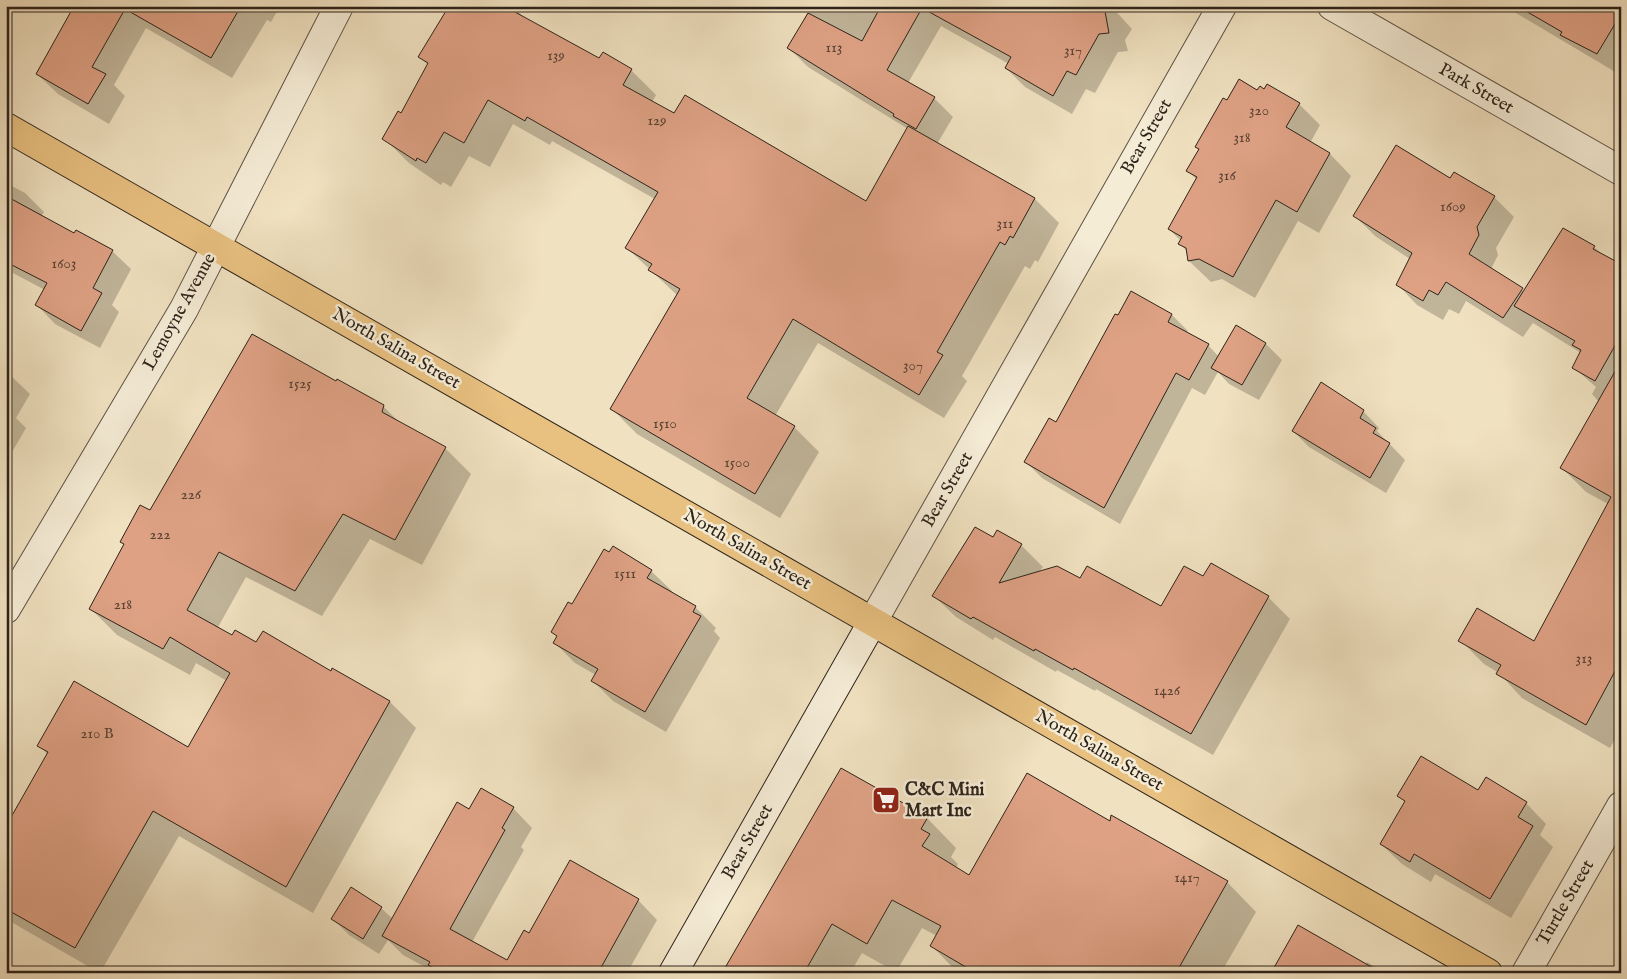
<svg xmlns="http://www.w3.org/2000/svg" width="1627" height="979" viewBox="0 0 1627 979" font-family="'IM FELL English',serif">
	<style>
		.shadow { fill: #0003 }
		.building { fill: #dea184; stroke: #2d231a }
		.lines { fill: none; stroke-linecap: round; stroke-linejoin: round }
		.street-casing { stroke: #5e5244; stroke-width: 30 }
		.secondary-casing { stroke: #2d231a; stroke-width: 30 }
		.primary-casing { stroke: #2d231a; stroke-width: 30 }
		.street { stroke: #f5ecd6; stroke-width: 28 }
		.secondary { stroke: #f5ecd6; stroke-width: 28 }
		.primary { stroke: #e8c080; stroke-width: 28 }
		.labels { text-anchor: middle; dominant-baseline: central; stroke-width: 5; stroke-linejoin: round; paint-order: stroke }
		.number-label { font-size: 15px; fill: #594234 }
		.street-label { font-size: 18px; fill: #2d231a; stroke: #f5ecd6 }
		.poi-label { font-size: 18px; font-weight: bold; fill: #2d231a; stroke: #f5ecd6; text-anchor: start }
	</style>
	<rect width="100%" height="100%" fill="#f0e1c0"/>
	<filter id="stains"><feTurbulence type="fractalNoise" baseFrequency=".004" numOctaves="4"/><feColorMatrix values="0 0 0 0 .2 0 0 0 0 .09 0 0 0 0 .02 0 0 0 .5 -.17"/></filter>
	<radialGradient id="worn" r=".72"><stop offset=".6" stop-color="#630" stop-opacity="0"/><stop offset="1" stop-color="#630" stop-opacity=".3"/></radialGradient>
	<!-- shadow -->
	<g class="shadow">
		<polygon points="6,6 16,6 6,23"/>
		<polygon points="76,6 280,6 271,22 267,20 232,78 146,28 114,85 125,96 109,124 58,94 37,74"/>
		<polygon points="450,6 513,6 526,20 600,60 631,70 656,95 652,102 867,203 908,129 808,67 789,48 811,6 1111,6 1132,29 1125,40 1128,51 1118,52 1095,93 1086,89 1072,114 1025,87 1006,68 1009,64 941,26 908,83 934,98 953,117 937,144 1035,199 1059,223 1038,262 1035,260 1030,269 1025,266 962,376 967,381 944,418 818,343 775,416 794,427 819,452 780,518 637,434 612,409 678,296 627,248 655,199 552,141 550,145 513,124 490,167 469,156 451,187 443,182 441,185 409,163 384,138 401,114 428,65 420,57"/>
		<polygon points="1504,6 1621,6 1621,66 1617,73"/>
		<polygon points="1258,92 1299,104 1320,125 1310,143 1330,154 1351,176 1319,233 1298,221 1255,298 1222,279 1211,282 1189,261 1188,252 1180,244 1181,241 1169,229 1197,180 1187,170 1200,150 1197,147 1227,102"/>
		<polygon points="1454,174 1494,197 1514,217 1496,248 1498,255 1491,269 1525,292 1594,247 1603,255 1621,265 1621,729 1610,748 1522,698 1499,673 1484,664 1460,640 1534,643 1608,504 1586,492 1562,468 1599,402 1592,394 1596,387 1573,367 1581,353 1533,323 1523,337 1466,301 1459,314 1449,309 1443,320 1417,305 1398,285 1410,259 1375,236 1355,216 1451,180"/>
		<polygon points="6,183 25,193 44,212 41,217 74,235 112,251 131,269 112,305 119,312 100,348 55,324 37,305 45,290 11,272 6,280"/>
		<polygon points="1131,293 1172,315 1188,331 1186,333 1208,345 1219,357 1266,344 1282,360 1259,400 1229,384 1218,372 1205,395 1192,388 1120,524 1042,478 1026,462 1057,423"/>
		<polygon points="6,371 30,394 16,418 26,428 8,459 6,458"/>
		<polygon points="337,383 383,406 400,423 445,448 471,474 422,565 370,539 322,616 246,577 217,629 232,637 257,644 331,673 333,670 390,702 416,728 313,913 179,836 100,973 6,919 6,828 48,755 39,745 189,748 227,681 196,663 190,675 117,635 90,608 125,545 121,542 151,512"/>
		<polygon points="1321,384 1363,411 1379,428 1377,431 1405,460 1386,493 1309,447 1293,431"/>
		<polygon points="994,539 1021,545 1043,567 1039,572 1080,580 1161,608 1203,578 1268,597 1290,619 1213,755 1096,689 1095,691 1057,670 1056,672 995,637 993,640 956,617 934,596 964,544"/>
		<polygon points="651,571 672,591 671,593 695,607 716,628 714,631 720,638 666,732 613,701 593,681 596,675 575,663 555,643 573,606"/>
		<polygon points="1399,796 1526,803 1546,824 1540,835 1553,847 1511,918 1435,874 1431,882 1402,864 1381,844 1405,802"/>
		<polygon points="513,808 532,828 521,847 524,850 472,942 507,962 529,934 638,900 657,920 627,973 436,973 403,955 388,940 379,954 349,935 333,919 381,908 393,919 469,811"/>
		<polygon points="927,818 956,848 951,857 958,864 956,868 970,877 1110,822 1227,882 1256,912 1221,973 958,973 932,946 937,936 922,928 896,972 862,953 850,973 725,973"/>
		<polygon points="1367,962 1386,973 1272,973 1365,965"/>
	</g>
	<!-- building -->
	<g class="building">
		<polygon points="74,6 241,6 211,58 125,9 92,67 106,74 88,104 36,74"/>
		<polygon points="449,6 504,6 599,58 603,52 632,69 623,85 674,113 685,95 866,201 908,126 1035,198 1013,238 1010,236 1005,245 1000,242 937,352 943,355 919,395 793,319 747,398 795,426 755,494 610,409 680,289 648,270 652,264 625,248 658,192 527,117 525,121 488,100 464,143 444,132 426,163 417,158 416,161 382,139 398,111 401,113 428,63 418,57"/>
		<polygon points="881,6 1104,6 1109,33 1099,34 1076,75 1067,71 1053,96 1005,68 1011,57 922,8 887,70 935,97 916,129 893,116 894,114 787,48 808,13 862,41"/>
		<polygon points="1517,6 1621,6 1621,14 1597,54 1560,35 1562,32"/>
		<polygon points="1239,79 1257,90 1260,86 1264,89 1267,84 1300,103 1286,127 1330,153 1297,212 1276,200 1233,277 1199,259 1188,261 1186,248 1178,244 1182,237 1168,229 1197,177 1186,171 1199,149 1195,147 1223,98 1227,100"/>
		<polygon points="1396,145 1450,178 1454,172 1495,196 1477,227 1479,235 1469,254 1523,288 1503,318 1446,282 1438,295 1429,290 1423,301 1396,285 1412,253 1353,216"/>
		<polygon points="6,196 74,233 76,230 113,250 93,288 102,293 81,331 35,305 47,283 6,262"/>
		<polygon points="1563,228 1595,246 1593,249 1621,264 1621,335 1595,381 1572,368 1581,350 1572,345 1575,341 1514,306"/>
		<polygon points="1131,291 1172,314 1168,322 1209,344 1189,380 1176,373 1104,508 1024,462 1049,418 1056,422 1115,314 1118,315"/>
		<polygon points="1236,325 1266,343 1242,385 1211,368"/>
		<polygon points="252,334 336,381 337,379 384,405 382,412 446,447 395,540 343,514 295,591 219,552 187,610 232,635 235,630 256,642 263,631 331,671 332,668 390,701 286,887 153,811 75,948 6,909 6,826 48,752 37,746 74,681 188,747 230,673 170,637 163,649 89,609 124,544 120,542 140,505 150,510"/>
		<polygon points="1621,361 1621,660 1586,725 1496,674 1501,665 1458,641 1477,608 1534,641 1611,497 1560,468"/>
		<polygon points="1321,382 1364,410 1360,418 1376,428 1373,433 1390,443 1370,478 1292,431"/>
		<polygon points="975,527 993,537 997,530 1022,544 999,583 1057,566 1080,578 1087,566 1161,606 1184,566 1203,576 1211,563 1269,596 1191,734 1074,668 1073,670 1035,649 1034,651 973,617 971,619 932,596"/>
		<polygon points="613,546 652,570 647,578 696,606 693,612 701,616 645,712 591,681 598,669 553,643 557,636 551,632 568,602 572,604 604,549 609,552"/>
		<polygon points="1421,756 1478,790 1486,777 1527,802 1518,817 1533,826 1490,899 1414,854 1410,862 1380,844 1405,801 1397,796"/>
		<polygon points="841,768 928,817 921,829 930,834 922,846 969,875 1027,773 1110,821 1111,815 1228,881 1176,973 976,973 930,946 941,926 892,900 867,944 832,924 804,973 722,973"/>
		<polygon points="481,788 514,807 502,828 505,830 450,929 507,960 524,930 529,933 570,860 639,899 598,973 443,973 428,965 430,962 382,936 457,802 469,809"/>
		<polygon points="351,887 382,907 363,939 331,919"/>
		<polygon points="1298,925 1382,973 1271,973"/>
	</g>
	<g class="lines">
		<defs>
			<g id="street">
				<polyline points="1332,6 1621,171"/>
				<polyline points="6,609 184,309 339,6"/>
				<polyline points="873,621 1222,6"/>
				<polyline points="1526,973 1621,806"/>
			</g>
			<polyline id="secondary" points="673,973 873,621"/>
			<polyline id="primary" points="6,127 1488,973"/>
		</defs>
		<!-- street casing -->
		<use href="#street" class="street-casing"/>
		<!-- secondary casing -->
		<use href="#secondary" class="secondary-casing"/>
		<!-- primary casing -->
		<use href="#primary" class="primary-casing"/>
		<!-- street -->
		<use href="#street" class="street"/>
		<!-- secondary -->
		<use href="#secondary" class="secondary"/>
		<!-- primary -->
		<use href="#primary" class="primary"/>
	</g>
	<!-- icons -->
	<defs>
		<symbol id="supermarket-square" viewBox="-11 -11 22 22"><rect x="-9" y="-9" width="18" height="18" rx="4" fill="#8f2418" stroke="#f5ecd6"/><path d="M-6-5.5h2.5l.6 2H6L4.5 2H-2.5L-4.4-4H-6ZM-1.5 3.2a1.3 1.3 0 1 0 .1 0ZM3 3.2a1.3 1.3 0 1 0 .1 0Z" fill="#fff"/></symbol>
	</defs>
	<g fill-rule="evenodd">
		<use href="#supermarket-square" x="870" y="784" width="32" height="32"/>
	</g>
	<g class="labels">
		<!-- number labels -->
		<g class="number-label">
			<text x="834" y="47">113</text>
			<text x="1073" y="50">317</text>
			<text x="556" y="55">139</text>
			<text x="1259" y="110">320</text>
			<text x="657" y="120">129</text>
			<text x="1242" y="137">318</text>
			<text x="1227" y="175">316</text>
			<text x="1453" y="206">1609</text>
			<text x="1005" y="223">311</text>
			<text x="64" y="263">1603</text>
			<text x="913" y="365">307</text>
			<text x="300" y="383">1525</text>
			<text x="665" y="423">1510</text>
			<text x="737" y="462">1500</text>
			<text x="191" y="494">226</text>
			<text x="160" y="534">222</text>
			<text x="625" y="573">1511</text>
			<text x="123" y="604">218</text>
			<text x="1584" y="658">313</text>
			<text x="1167" y="690">1426</text>
			<text x="97" y="733">210 B</text>
			<text x="1187" y="877">1417</text>
		</g>
		<!-- street labels -->
		<g class="street-label">
			<text transform="translate(1476 89) rotate(30)">Park Street</text>
			<text transform="translate(1147 137) rotate(-60)">Bear Street</text>
			<text transform="translate(180 312) rotate(-61)">Lemoyne Avenue</text>
			<text transform="translate(396 349) rotate(30)">North Salina Street</text>
			<text transform="translate(948 490) rotate(-60)">Bear Street</text>
			<text transform="translate(747 550) rotate(30)">North Salina Street</text>
			<text transform="translate(1099 751) rotate(30)">North Salina Street</text>
			<text transform="translate(748 842) rotate(-60)">Bear Street</text>
			<text transform="translate(1566 903) rotate(-60)">Turtle Street</text>
		</g>
		<!-- poi labels -->
		<g class="poi-label">
			<text x="905" y="790">C&amp;C Mini<tspan x="905" dy="21">Mart Inc</tspan></text>
		</g>
	</g>
	<!-- margin -->
	<rect width="1627" height="979" fill="none" stroke="#f0e1c0" stroke-width="25"/>
	<rect x="8" y="8" width="1612" height="964" fill="none" stroke="#2d231a" stroke-width="2.5"/>
	<rect x="12" y="12" width="1602" height="954" fill="none" stroke="#2d231a"/>
	<rect width="100%" height="100%" filter="url(#stains)"/>
	<rect width="100%" height="100%" fill="url(#worn)"/>
</svg>
